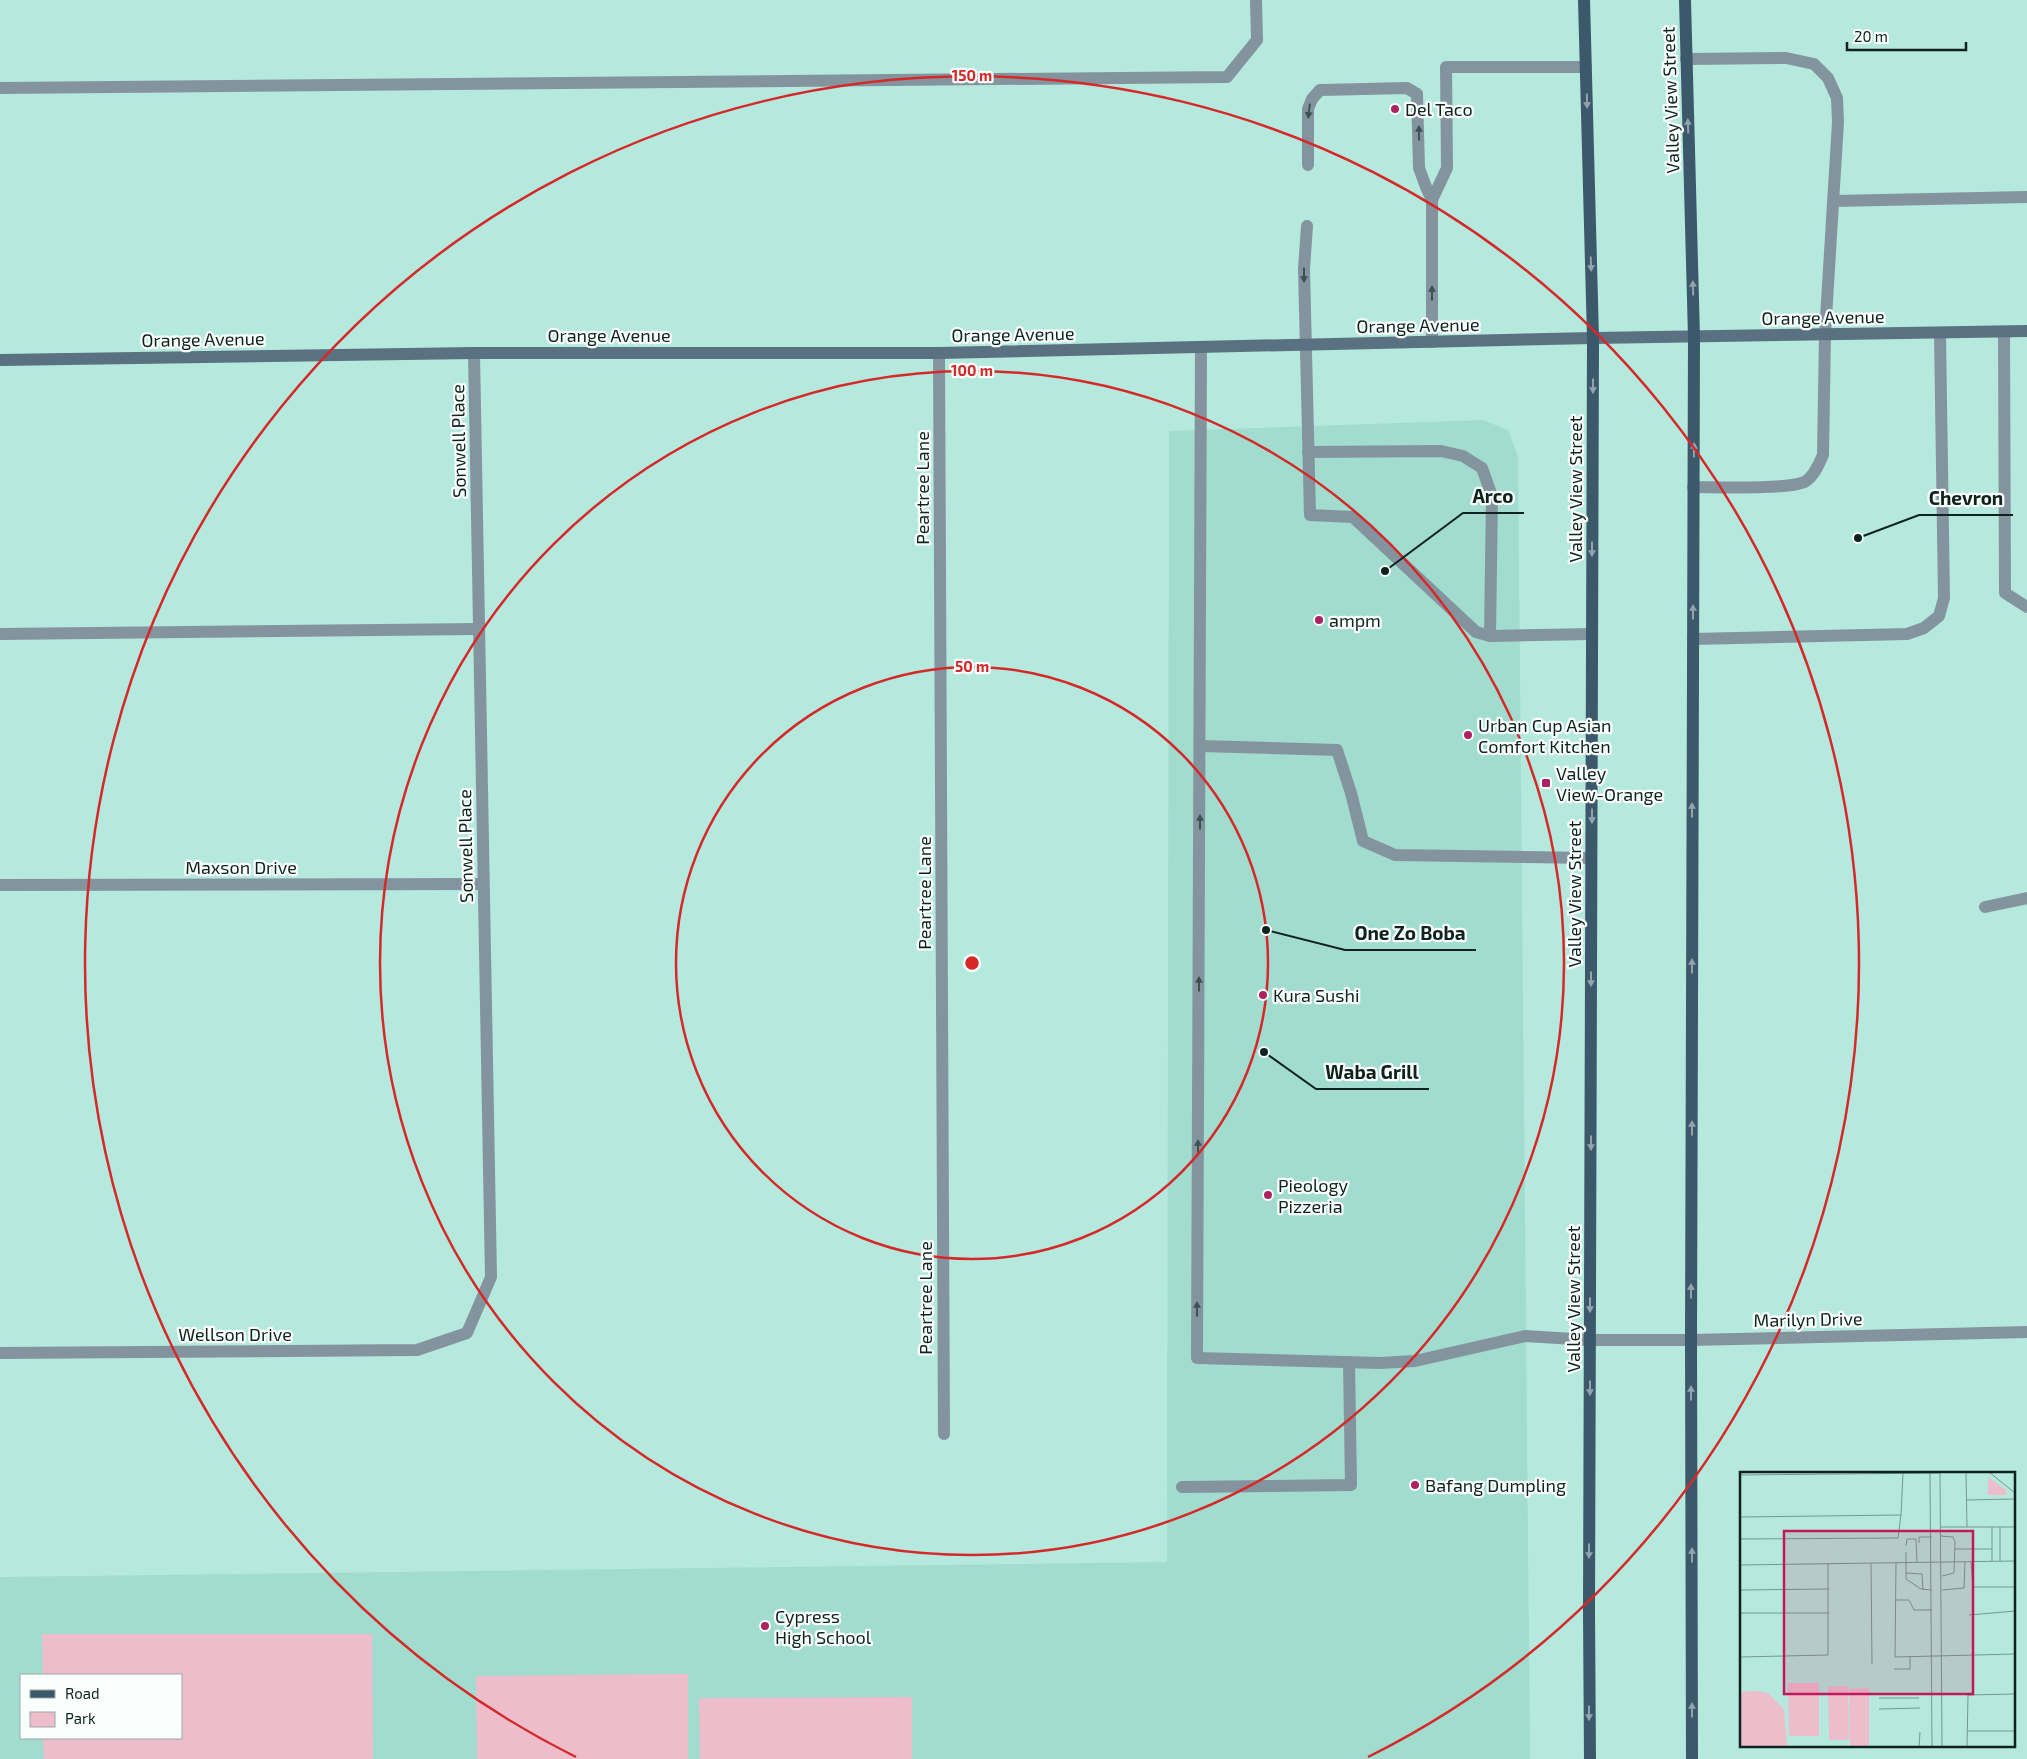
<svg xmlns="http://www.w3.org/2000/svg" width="2027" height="1759" viewBox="0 0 2027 1759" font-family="'Exo 2',sans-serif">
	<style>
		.built { fill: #a1dcce; fill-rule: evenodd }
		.green { fill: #eebdcb }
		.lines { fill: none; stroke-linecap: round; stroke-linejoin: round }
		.lane { stroke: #84949f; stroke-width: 12 }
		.street { stroke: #84949f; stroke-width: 12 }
		.secondary { stroke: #5a7181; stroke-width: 12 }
		.primary { stroke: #3c586b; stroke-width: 12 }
		.oneway { fill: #92a3ad }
		.oneway2 { fill: #3d5052 }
		.ring { fill: none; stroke: #d62828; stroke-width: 2.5 }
		.poi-dot { fill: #ad2261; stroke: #fafffd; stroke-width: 2 }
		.labels { text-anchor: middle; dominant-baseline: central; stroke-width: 4.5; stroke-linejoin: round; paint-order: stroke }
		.street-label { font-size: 18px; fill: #0e221e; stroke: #fafffd }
		.poi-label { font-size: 18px; fill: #0e221e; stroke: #fafffd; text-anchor: start }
		.inset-road { fill: none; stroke: #739991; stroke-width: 1 }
		.view { fill: #c2185b; fill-opacity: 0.15; stroke: #c2185b; stroke-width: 2.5 }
		.inset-edge { fill: none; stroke: #0e221e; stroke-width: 2.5 }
		.centre { fill: #d62828; stroke: #fafffd; stroke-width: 2.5 }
		.ring-label { font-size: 15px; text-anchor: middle; font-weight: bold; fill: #d62828; stroke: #fafffd; stroke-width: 4.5; stroke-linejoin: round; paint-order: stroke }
		.leader { fill: none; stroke: #0e221e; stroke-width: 2 }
		.callout-dot { fill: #0e221e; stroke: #fafffd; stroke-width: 2 }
		.callout-label { font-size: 19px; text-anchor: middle; font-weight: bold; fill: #0e221e; stroke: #fafffd; stroke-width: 4.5; stroke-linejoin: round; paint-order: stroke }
	</style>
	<rect width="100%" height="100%" fill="#b6e9dd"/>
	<!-- built -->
	<path class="built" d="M 1483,420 L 1508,430 L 1518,456 L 1530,1759 L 0,1759 L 0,1577 L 1167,1562 L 1169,431 ZM 21,1675 L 181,1675 L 181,1738 L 21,1738 Z"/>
	<!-- green -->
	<g class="green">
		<polygon points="42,1634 372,1634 373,1759 44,1759 43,1738 181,1738 181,1675 43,1675"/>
		<polygon points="660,1674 688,1674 688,1759 477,1759 476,1676"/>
		<polygon points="912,1697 912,1759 700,1759 699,1698"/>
	</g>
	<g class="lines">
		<!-- lane -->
		<g class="lane">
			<path d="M 1686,59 L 1786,58 L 1814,64 L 1828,78 L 1837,98 L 1838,122 L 1825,334 L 1823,455 C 1819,464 1814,476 1806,481 C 1793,490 1714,487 1693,487"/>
			<polyline points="0,88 1227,77 1257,40 1256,0"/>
			<polyline points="1308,165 1308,109 1312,99 1320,90 1407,88 1417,94 1419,168 1426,187 1432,200 1432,342"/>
			<polyline points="1432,200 1447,168 1446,67 1586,67"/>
			<polyline points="1834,201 2027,197"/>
			<polyline points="1307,226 1304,269 1310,515 1353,517 1476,632 1490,636 1592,634"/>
			<polyline points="2004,332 2005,593 2027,607"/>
			<polyline points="1201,347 1197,1358 1380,1363 1415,1361 1525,1336 1590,1340"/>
			<polyline points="1308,452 1441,451 1463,456 1482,468 1492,496 1490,636"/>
			<polyline points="0,634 479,629"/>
			<polyline points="1693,639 1907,634 1924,628 1939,616 1944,598 1940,333"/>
			<polyline points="1200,746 1337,750 1351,793 1363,841 1395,855 1591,858"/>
			<polyline points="1182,1487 1351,1485 1349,1362"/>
		</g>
		<!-- street -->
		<g class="street">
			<polyline points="939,353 944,1434"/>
			<polyline points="0,885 483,884"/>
			<polyline points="1985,907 2027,898"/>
			<polyline points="1590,1340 1691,1340 2027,1332"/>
			<polyline points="0,1353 417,1350 467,1333 491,1277 474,353"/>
		</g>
		<!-- secondary -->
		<polyline class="secondary" points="0,360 474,353 939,353 1593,338 2027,331"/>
		<!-- primary -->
		<g class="primary">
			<polyline points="1584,0 1593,338 1589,1611 1590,1759"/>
			<polyline points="1685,0 1694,337 1691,1340 1692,1759"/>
		</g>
	</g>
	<!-- one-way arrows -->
	<defs><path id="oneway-solid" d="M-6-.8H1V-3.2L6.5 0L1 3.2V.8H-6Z" transform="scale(1.25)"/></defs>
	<g class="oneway">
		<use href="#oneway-solid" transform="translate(1587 101) rotate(89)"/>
		<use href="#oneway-solid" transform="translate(1688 126) rotate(-92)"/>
		<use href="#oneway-solid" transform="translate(1591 264) rotate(88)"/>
		<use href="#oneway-solid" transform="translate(1693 288) rotate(-92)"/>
		<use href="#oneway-solid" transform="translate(1593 386) rotate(90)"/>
		<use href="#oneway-solid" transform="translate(1694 450) rotate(-89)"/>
		<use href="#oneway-solid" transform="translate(1592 549) rotate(90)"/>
		<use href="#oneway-solid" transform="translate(1693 612) rotate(-90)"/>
		<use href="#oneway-solid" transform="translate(1692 810) rotate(-90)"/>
		<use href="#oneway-solid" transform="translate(1592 816) rotate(90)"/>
		<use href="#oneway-solid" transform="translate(1692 966) rotate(-90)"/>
		<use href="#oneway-solid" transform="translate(1591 979) rotate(90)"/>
		<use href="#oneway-solid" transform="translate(1692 1128) rotate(-90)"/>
		<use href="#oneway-solid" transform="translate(1591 1143) rotate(90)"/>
		<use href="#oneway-solid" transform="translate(1691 1291) rotate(-90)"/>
		<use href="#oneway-solid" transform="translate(1590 1305) rotate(90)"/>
		<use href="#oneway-solid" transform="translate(1590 1388) rotate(90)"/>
		<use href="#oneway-solid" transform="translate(1691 1393) rotate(-90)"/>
		<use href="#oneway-solid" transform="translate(1589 1551) rotate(90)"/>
		<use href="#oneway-solid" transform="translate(1692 1555) rotate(-90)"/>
		<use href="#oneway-solid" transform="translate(1692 1710) rotate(-90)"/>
		<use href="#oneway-solid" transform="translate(1589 1713) rotate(90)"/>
	</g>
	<g class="oneway2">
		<use href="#oneway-solid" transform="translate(1309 111) rotate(97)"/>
		<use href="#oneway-solid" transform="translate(1419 133) rotate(-91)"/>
		<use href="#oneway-solid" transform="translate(1304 275) rotate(90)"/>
		<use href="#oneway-solid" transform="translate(1432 293) rotate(-90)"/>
		<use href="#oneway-solid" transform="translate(1200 822) rotate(-90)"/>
		<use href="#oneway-solid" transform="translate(1199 984) rotate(-90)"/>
		<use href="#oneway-solid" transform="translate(1198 1147) rotate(-90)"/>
		<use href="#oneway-solid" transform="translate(1197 1309) rotate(-90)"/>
	</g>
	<!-- distance rings -->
	<g class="ring">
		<circle cx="972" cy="963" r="296"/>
		<circle cx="972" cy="963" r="592"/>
		<path d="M576 1757A887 887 0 1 1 1368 1757"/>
	</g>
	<!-- markers -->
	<g class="poi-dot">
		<circle cx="1395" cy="109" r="5"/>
		<circle cx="1319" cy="620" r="5"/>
		<circle cx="1468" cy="735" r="5"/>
		<rect x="1541" y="778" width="10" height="10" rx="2.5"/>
		<circle cx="1263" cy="995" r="5"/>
		<circle cx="1268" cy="1195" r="5"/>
		<circle cx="1415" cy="1485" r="5"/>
		<circle cx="765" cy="1626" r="5"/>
	</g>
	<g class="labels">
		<!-- street labels -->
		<g class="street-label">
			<text transform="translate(1670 100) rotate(-92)">Valley View Street</text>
			<text transform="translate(1823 317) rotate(-1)">Orange Avenue</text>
			<text transform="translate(1418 325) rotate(-1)">Orange Avenue</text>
			<text transform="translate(1013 334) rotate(-1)">Orange Avenue</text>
			<text x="609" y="335">Orange Avenue</text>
			<text transform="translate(203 339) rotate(-1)">Orange Avenue</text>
			<text transform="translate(458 441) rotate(-91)">Sonwell Place</text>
			<text transform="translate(922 488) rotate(-90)">Peartree Lane</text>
			<text transform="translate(1575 489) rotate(-90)">Valley View Street</text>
			<text transform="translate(465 846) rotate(-91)">Sonwell Place</text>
			<text x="241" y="867">Maxson Drive</text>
			<text transform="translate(924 893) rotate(-90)">Peartree Lane</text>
			<text transform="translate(1574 894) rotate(-90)">Valley View Street</text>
			<text transform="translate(925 1298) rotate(-90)">Peartree Lane</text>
			<text transform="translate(1573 1299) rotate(-90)">Valley View Street</text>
			<text transform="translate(1808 1319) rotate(-1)">Marilyn Drive</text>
			<text x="235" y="1334">Wellson Drive</text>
		</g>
		<!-- poi labels -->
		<g class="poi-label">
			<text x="1405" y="109">Del Taco</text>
			<text x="1329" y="620">ampm</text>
			<text x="1478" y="725">Urban Cup Asian<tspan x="1478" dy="21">Comfort Kitchen</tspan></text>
			<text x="1556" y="773">Valley<tspan x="1556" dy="21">View-Orange</tspan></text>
			<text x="1273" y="995">Kura Sushi</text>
			<text x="1278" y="1185">Pieology<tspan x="1278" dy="21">Pizzeria</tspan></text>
			<text x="1425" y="1485">Bafang Dumpling</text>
			<text x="775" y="1616">Cypress<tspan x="775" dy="21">High School</tspan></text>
		</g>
	</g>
	<!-- overview -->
	<g transform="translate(1740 1472)">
		<rect width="275" height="275" fill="#b6e9dd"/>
		<path d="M 248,5 L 266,18 L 266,23 L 248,23 ZM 48,211 L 79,211 L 79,264 L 49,264 ZM 108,214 L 109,268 L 89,268 L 88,215 ZM 129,216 L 129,275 L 110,275 L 109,217 ZM 17,219 L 28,221 L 44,237 L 47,274 L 0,275 L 0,220 Z" fill="#eebdcb"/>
		<path class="inset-road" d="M 190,0 L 192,275M 200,0 L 202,275M 226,0 L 227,55M 249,0 L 275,21M 0,3 L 200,1M 226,28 L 275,27M 0,45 L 161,43 L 163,1M 201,55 L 275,55M 260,55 L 260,89M 201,64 L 213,65 L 215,70 L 214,101 L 202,104M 0,67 L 158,66 L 161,43M 179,71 L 179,65 L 192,65M 166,74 L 167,67 L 176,67 L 177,90M 215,77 L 252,77M 166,80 L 166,107 L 181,117 L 192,118M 252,89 L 252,55M 231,90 L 233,115 L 275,115M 131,91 L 132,192M 156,91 L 155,185 L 275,182M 0,93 L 275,89M 166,101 L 182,102 L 183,118M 0,118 L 89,117M 202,118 L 224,116 L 225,90M 156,128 L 169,128 L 174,138 L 192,138M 0,141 L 89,141M 229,143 L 275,139M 0,185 L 88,183 L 88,91M 154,197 L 170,197 L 170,185M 139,226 L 179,226M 139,237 L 180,236M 227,259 L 275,259M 179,275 L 180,260M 227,275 L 228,223 L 275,222"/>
		<path class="view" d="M 44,59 L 233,59 L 233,222 L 44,222 Z"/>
		<rect width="275" height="275" class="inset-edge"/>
	</g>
	<circle cx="972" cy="963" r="8" class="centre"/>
	<g class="ring-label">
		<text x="972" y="81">150 m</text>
		<text x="972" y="376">100 m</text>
		<text x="972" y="672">50 m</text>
	</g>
	<!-- callouts -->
	<path class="leader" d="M1385 571L1463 513H1524M1858 538L1919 515H2013M1266 930L1345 950H1476M1264 1052L1316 1089H1429"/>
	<g class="callout-dot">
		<circle cx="1385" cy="571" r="5"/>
		<circle cx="1858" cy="538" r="5"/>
		<circle cx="1266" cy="930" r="5"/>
		<circle cx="1264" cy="1052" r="5"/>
	</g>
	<g class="callout-label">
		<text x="1493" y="503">Arco</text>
		<text x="1966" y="505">Chevron</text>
		<text x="1410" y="940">One Zo Boba</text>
		<text x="1372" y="1079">Waba Grill</text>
	</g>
	<!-- legend -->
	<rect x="20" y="1674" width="162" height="65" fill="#fafffd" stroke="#9ca7a4"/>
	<rect x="30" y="1690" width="25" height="8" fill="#3c586b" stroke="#9ca7a4"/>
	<text x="65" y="1699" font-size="15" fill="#0e221e">Road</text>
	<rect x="30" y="1712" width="25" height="15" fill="#eebdcb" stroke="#9ca7a4"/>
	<text x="65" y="1724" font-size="15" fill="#0e221e">Park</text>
	<!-- scale -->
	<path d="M1847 42v8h119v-8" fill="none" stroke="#0e221e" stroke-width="2.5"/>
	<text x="1854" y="42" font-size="15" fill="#0e221e" stroke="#fafffd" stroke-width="4" paint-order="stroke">20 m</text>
</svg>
